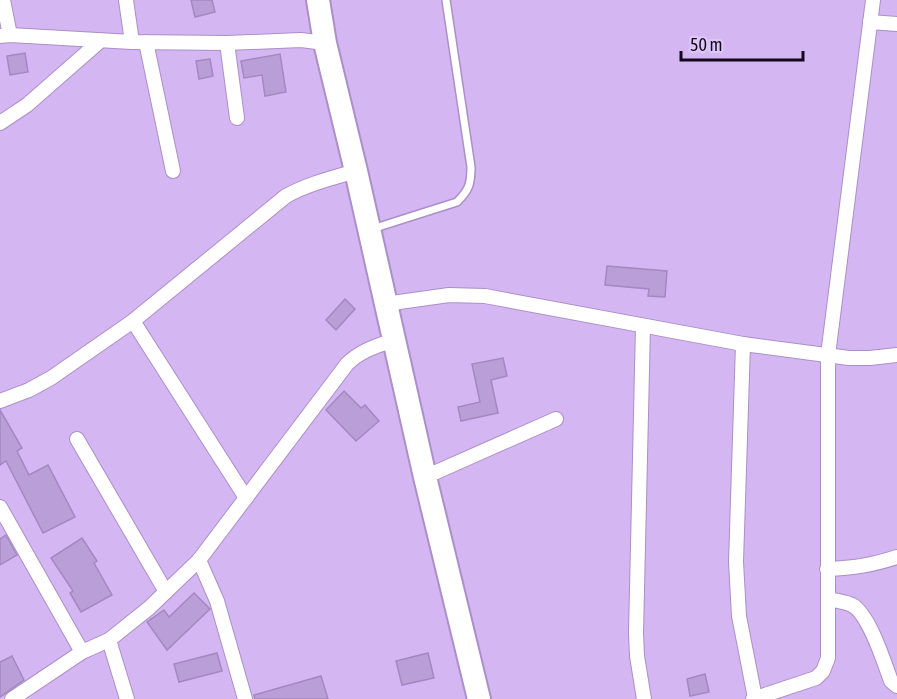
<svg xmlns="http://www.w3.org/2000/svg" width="897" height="699" viewBox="0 0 897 699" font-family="'Asap Condensed',sans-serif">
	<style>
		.building { fill: #ba9ed7; stroke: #a488c1; stroke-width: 1.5 }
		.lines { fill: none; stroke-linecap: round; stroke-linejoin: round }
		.service-casing { stroke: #ab8fc8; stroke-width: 10 }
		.minor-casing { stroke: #ab8fc8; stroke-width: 16 }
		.trunk-casing { stroke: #ab8fc8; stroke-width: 26 }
		.service { stroke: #fff; stroke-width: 7 }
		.minor { stroke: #fff; stroke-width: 14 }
		.trunk { stroke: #fff; stroke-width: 22 }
	</style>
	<rect width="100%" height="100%" fill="#d4b7f2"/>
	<!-- building -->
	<g class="building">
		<polygon points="191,0 212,0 215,12 195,17"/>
		<polygon points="25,53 28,72 10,75 7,56"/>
		<polygon points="280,54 286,92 265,96 262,75 244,78 241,61"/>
		<polygon points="210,59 213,76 199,79 196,61"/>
		<polygon points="607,266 667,271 665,297 648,296 649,289 605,285"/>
		<polygon points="345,299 355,309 336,330 326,320"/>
		<polygon points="503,358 507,376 491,380 498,413 461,421 458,407 480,402 472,364"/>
		<polygon points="344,391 361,408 365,405 379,421 356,441 326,410"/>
		<polygon points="0,410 22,448 17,451 29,475 48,465 75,517 43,533 6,461 0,465"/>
		<polygon points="6,535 17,555 0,565 0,539"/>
		<polygon points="82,538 97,561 94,563 112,595 81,612 70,593 73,591 51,558"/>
		<polygon points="194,593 210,609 167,650 147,622 164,610 169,617"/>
		<polygon points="217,653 222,671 179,682 174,664"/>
		<polygon points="428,653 434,678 402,685 396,661"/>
		<polygon points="12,656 24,680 0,697 0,662"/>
		<polygon points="705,674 709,692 690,696 687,679"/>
		<polygon points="321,676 328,699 255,699 254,695"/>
	</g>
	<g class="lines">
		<defs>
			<path id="service" d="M 372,229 L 457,202 C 469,190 471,184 471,167 L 446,0"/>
			<g id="minor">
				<polyline points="3,0 10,35"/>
				<polyline points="126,0 132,42"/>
				<polyline points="870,22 897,24"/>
				<polyline points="0,36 10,35 132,42 227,43 301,40 325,43"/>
				<polyline points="146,42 173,171"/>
				<polyline points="227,43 237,118"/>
				<polyline points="0,123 27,105 100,41"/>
				<polyline points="385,304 449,295 485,296 743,344 849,358 870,358 897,355"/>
				<polyline points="133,321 246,498"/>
				<polyline points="643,326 636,633 637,656 644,699"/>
				<polyline points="743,344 736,562 739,616 755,698"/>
				<path d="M 0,401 L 29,390 L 51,378 L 133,321 L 286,196 C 308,184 332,178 356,171"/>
				<polyline points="77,439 166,592"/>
				<polyline points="425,477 556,419"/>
				<polyline points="0,507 82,652"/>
				<polyline points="199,560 217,601 245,699"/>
				<path d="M 827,569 C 854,568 872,565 897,557"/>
				<path d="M 829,599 C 836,601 846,602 852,605 C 869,614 884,662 891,681 L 897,686"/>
				<polyline points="109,640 127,699"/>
				<path d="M 12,699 L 82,652 L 109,640 L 149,608 L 199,560 L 347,364 C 360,351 376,346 394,340"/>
				<polyline points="753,699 816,678 823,671 828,658 828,355 873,0"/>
			</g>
			<polyline id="trunk" points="318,0 325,43 356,171 425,477 479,699"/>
		</defs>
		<!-- service casing -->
		<use href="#service" class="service-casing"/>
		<!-- minor casing -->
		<use href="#minor" class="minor-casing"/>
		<!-- trunk casing -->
		<use href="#trunk" class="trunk-casing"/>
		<!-- service -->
		<use href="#service" class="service"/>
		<!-- minor -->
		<use href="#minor" class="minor"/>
		<!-- trunk -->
		<use href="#trunk" class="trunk"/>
	</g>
	<!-- scale -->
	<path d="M681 51v9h122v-9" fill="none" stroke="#13081d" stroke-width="3"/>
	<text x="690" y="51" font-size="18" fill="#13081d" stroke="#dec7f6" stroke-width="4.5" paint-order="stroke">50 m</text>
</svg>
